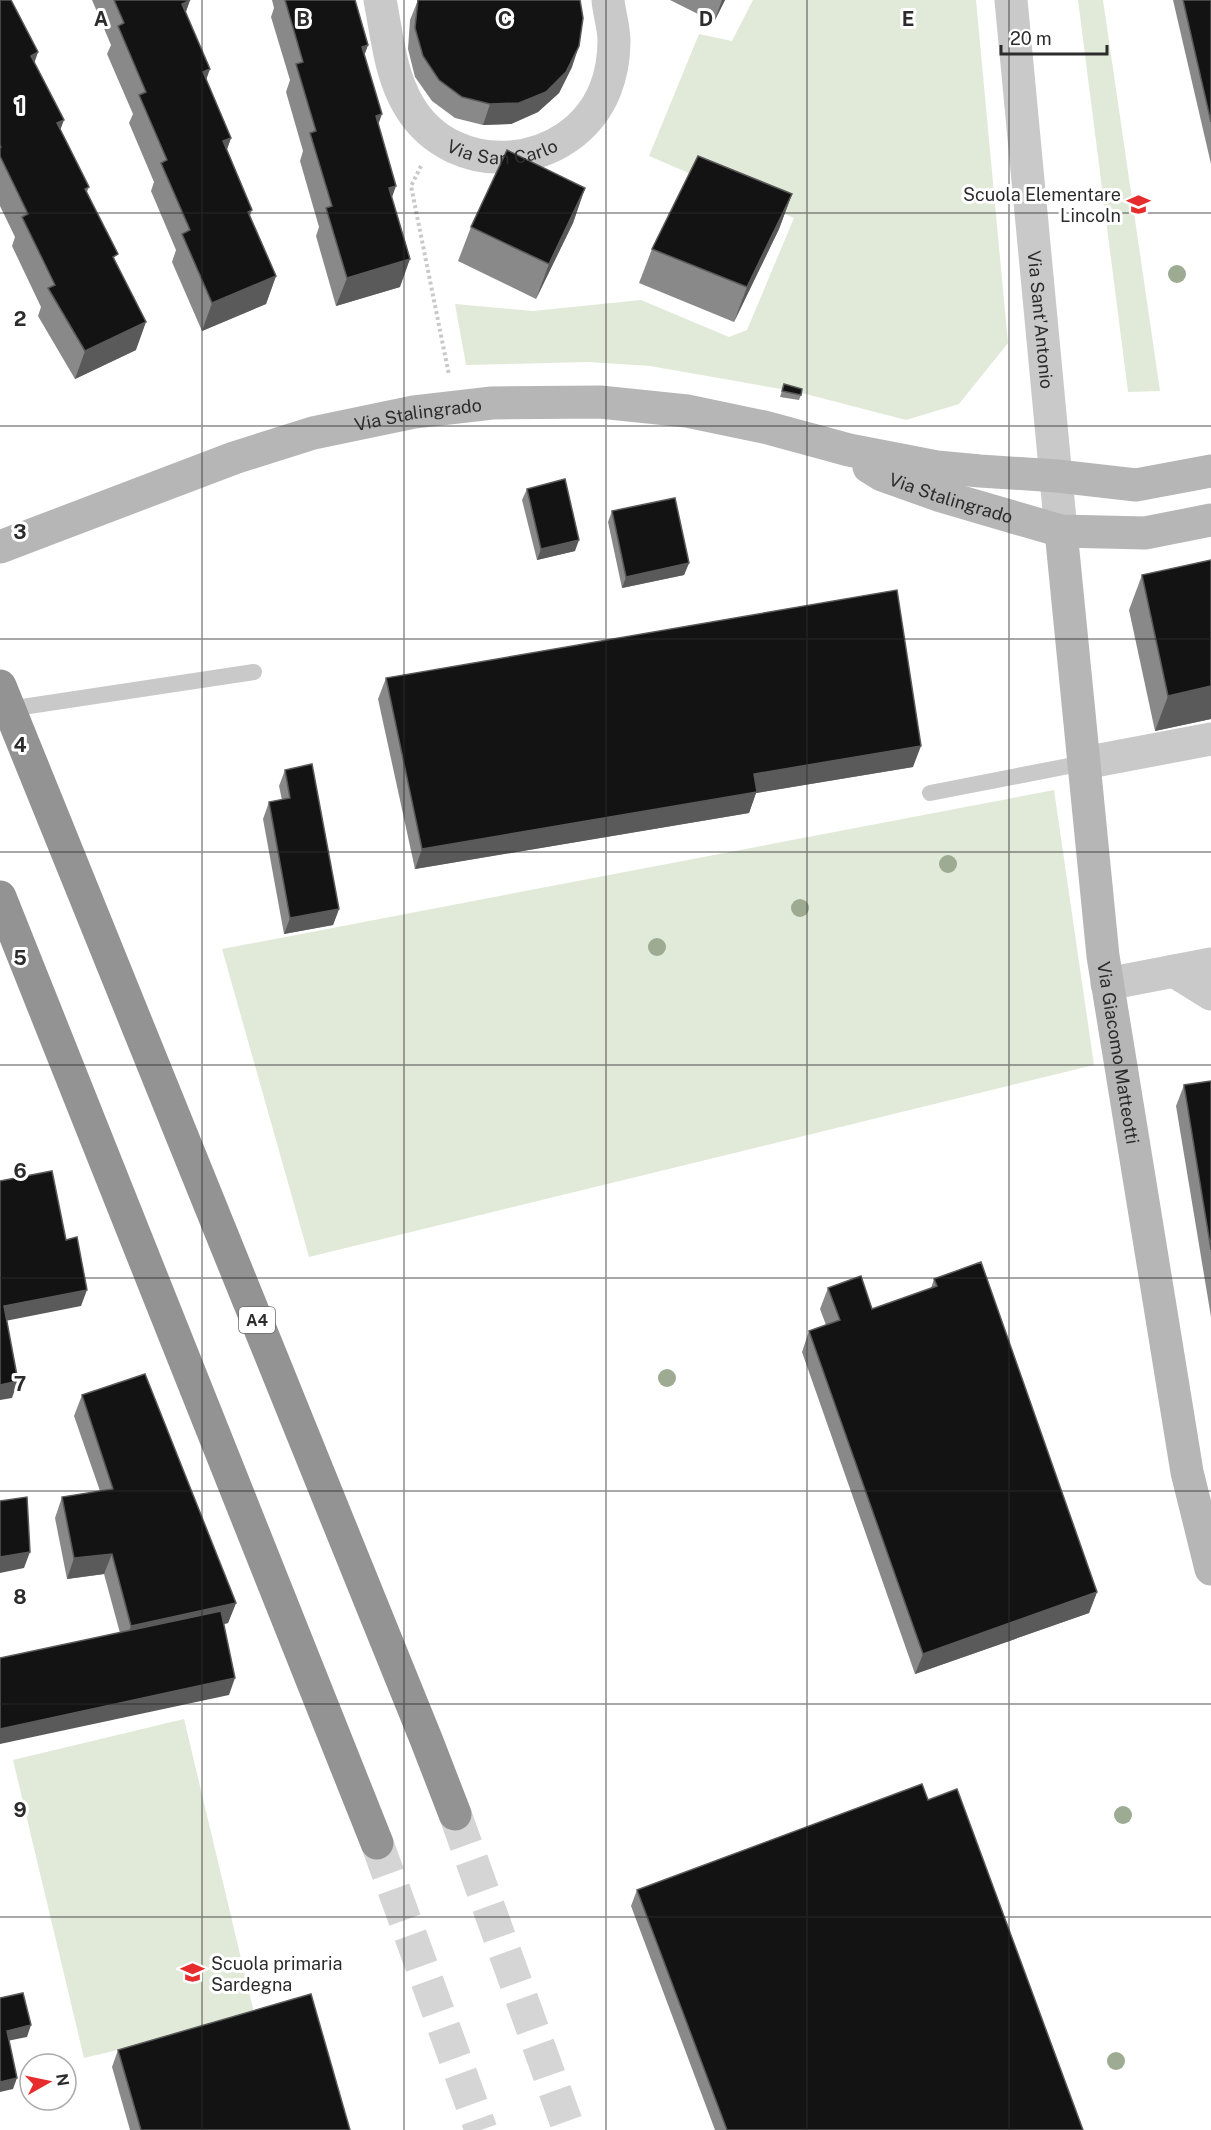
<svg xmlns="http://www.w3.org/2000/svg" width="1211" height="2130" viewBox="0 0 1211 2130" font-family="'Public Sans',sans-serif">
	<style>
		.green { fill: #e1ead9 }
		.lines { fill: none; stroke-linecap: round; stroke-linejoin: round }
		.highway-tunnel { stroke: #d5d5d5; stroke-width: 33; stroke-dasharray: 33 16; stroke-linecap: butt }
		.path { stroke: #c9c9c9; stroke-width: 4; stroke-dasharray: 3 3; stroke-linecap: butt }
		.lane { stroke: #c9c9c9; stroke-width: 16 }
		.street { stroke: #c9c9c9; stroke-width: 33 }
		.secondary { stroke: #b6b6b6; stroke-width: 33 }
		.highway { stroke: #939393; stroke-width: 33 }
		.tree { fill: #9dab93 }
		.wall { fill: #898989 }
		.shaded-wall { fill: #5a5a5a }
		.building { fill: #131313; stroke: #5a5a5a; stroke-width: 1.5 }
		.grid { fill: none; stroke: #2c2c2c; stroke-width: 1.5; stroke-opacity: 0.55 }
		.labels { text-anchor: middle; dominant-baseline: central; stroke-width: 6; stroke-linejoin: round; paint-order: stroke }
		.shield { fill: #fff; stroke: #6b6b6b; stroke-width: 1.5 }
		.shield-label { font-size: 16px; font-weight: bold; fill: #2c2c2c }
		.street-label { font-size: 18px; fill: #2c2c2c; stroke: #fff }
		.poi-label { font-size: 18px; fill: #2c2c2c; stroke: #fff; text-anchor: end }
		.grid-label { font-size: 20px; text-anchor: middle; font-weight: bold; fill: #2c2c2c; stroke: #fff; stroke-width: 6; stroke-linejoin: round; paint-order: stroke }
	</style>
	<rect width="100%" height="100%" fill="#fff"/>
	<!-- green -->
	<g class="green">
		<polygon points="753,0 976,0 1008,343 959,404 906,420 798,392 650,366 588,362 466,365 455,304 533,311 641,300 729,337 747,330 794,218 649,156 699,34 732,41"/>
		<polygon points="1078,0 1103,0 1160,391 1128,392"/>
		<polygon points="1054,790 1094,1065 309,1257 222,949"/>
		<polygon points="184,1719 255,2017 84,2058 13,1760"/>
	</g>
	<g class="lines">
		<!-- highway-tunnel -->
		<g class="highway-tunnel">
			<polyline points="455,1814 569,2130"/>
			<polyline points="377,1843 481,2130"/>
		</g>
		<!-- path -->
		<polyline class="path" points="421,166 411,186 449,375"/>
		<!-- lane -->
		<g class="lane">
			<polyline points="9,709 254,672"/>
			<polyline points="930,793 1084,763"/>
		</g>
		<!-- street -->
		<g class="street">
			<path id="s1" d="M 380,0 C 387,35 390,75 409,106 C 454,182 572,171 605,90 C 611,75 614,57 614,41 C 614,27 609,13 608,0"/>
			<path id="s2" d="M 1011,0 L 1061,531"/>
			<polyline points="1084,763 1211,739"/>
			<polyline points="1174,971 1211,994"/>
			<polyline points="1107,984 1211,964"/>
		</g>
		<!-- secondary -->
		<g class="secondary">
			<path id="s3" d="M 869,467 L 882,475 L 941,496 L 1061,531 L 1145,533 L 1211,520"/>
			<path id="s4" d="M 1061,531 L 1103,956 L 1187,1472 L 1211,1569"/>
			<path id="s5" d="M 0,547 L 234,458 L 313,433 L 414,412 L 492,403 L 600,402 L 687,411 L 764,427 L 849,450 L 937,467 L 980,471 L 1057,476 L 1136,485 L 1211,471"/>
		</g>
		<!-- highway -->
		<g class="highway">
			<polyline points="0,686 426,1739 455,1814"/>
			<polyline points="0,897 377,1843"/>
		</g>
	</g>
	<!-- trees -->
	<g class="tree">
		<circle cx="1177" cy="274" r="9"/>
		<circle cx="948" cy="864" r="9"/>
		<circle cx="800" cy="908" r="9"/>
		<circle cx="657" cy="947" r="9"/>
		<circle cx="667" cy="1378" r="9"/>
		<circle cx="1123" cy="1815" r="9"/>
		<circle cx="1116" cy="2061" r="9"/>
	</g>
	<!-- wall -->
	<g class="wall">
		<polygon points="0,0 38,52 34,63 60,130 89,187 87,192 116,262 136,350 75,379 38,316 41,307 12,246 15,237 0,206"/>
		<polygon points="92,0 190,0 186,12 206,80 231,138 227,149 252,210 250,216 276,276 266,304 202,331 172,262 176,250 151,191 154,182 129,123 133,114 107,54 111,45"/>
		<polygon points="272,0 355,0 368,45 364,55 392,197 400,287 336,306 316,236 319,227 300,161 303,151 286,92 290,80 271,17 274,8"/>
		<polygon points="418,0 572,67 559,93 538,112 511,124 483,125 455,118 432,101 415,77 408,49 410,20"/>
		<polygon points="670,0 725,0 714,22"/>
		<polygon points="1173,0 1211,0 1211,164"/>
		<polygon points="585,188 573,223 536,299 458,261 471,227"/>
		<polygon points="792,194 779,229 734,322 639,283 652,249"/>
		<polygon points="784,384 801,395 799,400 780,397"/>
		<polygon points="527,489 575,551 537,560 522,500"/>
		<polygon points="612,511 689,563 684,575 622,588 608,522"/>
		<polygon points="1211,560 1211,719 1155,731 1129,610 1142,575"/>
		<polygon points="386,678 913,767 756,793 749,813 415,869 378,699"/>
		<polygon points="285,770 339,909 333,925 284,934 263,819 269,802 282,800 279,786"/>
		<polygon points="1211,1081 1211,1317 1176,1106 1184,1085"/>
		<polygon points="934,1279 1097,1592 1089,1613 915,1674 802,1352 809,1331 826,1325 820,1309 828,1288 872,1309 931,1288"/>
		<polygon points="82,1395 236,1603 228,1623 224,1624 229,1695 120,1633 104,1574 67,1579 55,1518 62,1497 100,1491 74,1416"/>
		<polygon points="928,1800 1083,2130 715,2130 631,1906 637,1890"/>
		<polygon points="118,2050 350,2130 130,2130 112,2067"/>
	</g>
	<!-- shaded-wall -->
	<g class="shaded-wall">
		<polygon points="190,0 180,28 182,4"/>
		<polygon points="722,0 725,0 714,22"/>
		<polygon points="368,45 358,73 362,47"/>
		<polygon points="579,46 572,67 559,93 538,112 511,124 483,125 490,104"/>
		<polygon points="38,52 28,81 31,56"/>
		<polygon points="210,69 200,97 203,72"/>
		<polygon points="382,114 372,142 376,116"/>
		<polygon points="64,120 53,149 57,123"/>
		<polygon points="231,138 221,166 223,141"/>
		<polygon points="396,186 386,214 389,188"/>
		<polygon points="585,188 573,223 536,299 549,264"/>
		<polygon points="792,194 779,229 734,322 747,287"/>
		<polygon points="410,259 400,287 336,306 347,278"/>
		<polygon points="276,276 266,304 202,331 212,303"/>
		<polygon points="146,322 136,350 75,379 85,351"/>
		<polygon points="579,540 575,551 537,560 541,549"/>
		<polygon points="689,563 684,575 622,588 626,577"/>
		<polygon points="1211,686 1211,719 1155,731 1168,696"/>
		<polygon points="921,746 913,767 756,793 749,813 415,869 422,849 754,774"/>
		<polygon points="339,909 333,925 284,934 290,918"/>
		<polygon points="87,1290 81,1306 0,1322 4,1306"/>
		<polygon points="18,1381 12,1398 0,1400 0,1385"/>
		<polygon points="30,1552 24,1568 0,1573 0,1557"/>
		<polygon points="112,1554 104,1574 67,1579 74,1558"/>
		<polygon points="1097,1592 1089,1613 915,1674 923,1654"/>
		<polygon points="236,1603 228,1623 123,1647 131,1626"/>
		<polygon points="235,1678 229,1695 0,1744 0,1729"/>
		<polygon points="31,2025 27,2037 2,2042 7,2031"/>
		<polygon points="17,2078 13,2089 0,2092 0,2082"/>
	</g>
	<!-- building -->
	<g class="building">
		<polygon points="0,0 11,0 38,52 31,56 64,120 57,123 89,187 85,189 118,254 113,257 146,322 85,351 48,288 55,285 22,217 28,214 0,156 0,148 1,147 0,145"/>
		<polygon points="114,0 190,0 182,4 210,69 203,72 231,138 223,141 252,210 248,212 276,276 212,303 182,234 190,230 161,163 167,160 139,95 146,92 118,26 124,23"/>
		<polygon points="285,0 355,0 368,45 362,47 382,114 376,116 396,186 389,188 410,259 347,278 326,208 332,206 310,133 316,131 296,64 303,62"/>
		<polygon points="418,0 580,0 583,18 579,46 566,72 546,92 519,103 490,104 462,97 439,80 423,56 415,28"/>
		<polygon points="1183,0 1211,0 1211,122"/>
		<polygon points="507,150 585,188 549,264 471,227"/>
		<polygon points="698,156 792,194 747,287 652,249"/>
		<polygon points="784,384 802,389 801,395 782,391"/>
		<polygon points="565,479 579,540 541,549 527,489"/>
		<polygon points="675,498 689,563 626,577 612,511"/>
		<polygon points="1211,560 1211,686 1168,696 1142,575"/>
		<polygon points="897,590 921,746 754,774 757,792 422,849 386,678"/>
		<polygon points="312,764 339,909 290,918 269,802 290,798 285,770"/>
		<polygon points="1211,1081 1211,1250 1184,1085"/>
		<polygon points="52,1171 66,1240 77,1237 87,1290 4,1306 18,1381 0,1385 0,1181"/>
		<polygon points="981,1262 1097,1592 923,1654 809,1331 840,1320 828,1288 861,1276 872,1309 937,1286 934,1279"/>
		<polygon points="145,1374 236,1603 131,1626 112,1554 74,1558 62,1497 113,1489 82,1395"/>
		<polygon points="27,1497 30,1552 0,1557 0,1501"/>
		<polygon points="221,1611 235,1678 0,1729 0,1658"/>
		<polygon points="922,1784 928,1800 957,1789 1083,2130 727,2130 637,1890"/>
		<polygon points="23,1993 31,2025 7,2031 17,2078 0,2082 0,1998"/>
		<polygon points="311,1994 350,2130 141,2130 118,2050"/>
	</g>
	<!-- grid -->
	<path class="grid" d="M 202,0 L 202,2130M 404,0 L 404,2130M 606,0 L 606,2130M 807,0 L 807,2130M 1009,0 L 1009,2130M 0,213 L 1211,213M 0,426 L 1211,426M 0,639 L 1211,639M 0,852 L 1211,852M 0,1065 L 1211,1065M 0,1278 L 1211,1278M 0,1491 L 1211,1491M 0,1704 L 1211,1704M 0,1917 L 1211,1917"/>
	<!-- icons -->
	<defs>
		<symbol id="school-bare" viewBox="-9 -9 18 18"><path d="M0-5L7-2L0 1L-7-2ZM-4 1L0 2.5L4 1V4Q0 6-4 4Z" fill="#e62c2d" stroke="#fff" stroke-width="2.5" paint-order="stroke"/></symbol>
	</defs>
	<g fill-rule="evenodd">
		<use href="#school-bare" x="1122" y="188" width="33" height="33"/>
		<use href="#school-bare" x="176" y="1956" width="33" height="33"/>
	</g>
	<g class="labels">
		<!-- shield labels -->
		<rect class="shield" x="239" y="1307" width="36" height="26" rx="4.5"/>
		<g class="shield-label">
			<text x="257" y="1320">A4</text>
		</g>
		<!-- street labels -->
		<g class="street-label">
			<text stroke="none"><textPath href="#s1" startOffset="222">Via San Carlo</textPath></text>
			<text stroke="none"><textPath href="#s2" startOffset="321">Via Sant'Antonio</textPath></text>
			<text stroke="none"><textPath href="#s5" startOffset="440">Via Stalingrado</textPath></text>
			<text stroke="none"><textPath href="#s3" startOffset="88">Via Stalingrado</textPath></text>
			<text stroke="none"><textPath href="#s4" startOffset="525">Via Giacomo Matteotti</textPath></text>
		</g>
		<!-- poi labels -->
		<g class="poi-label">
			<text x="1121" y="194">Scuola Elementare<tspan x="1121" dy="21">Lincoln</tspan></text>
			<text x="211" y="1963" text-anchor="start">Scuola primaria<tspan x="211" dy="21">Sardegna</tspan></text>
		</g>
	</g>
	<g class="grid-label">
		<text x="101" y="26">A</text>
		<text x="303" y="26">B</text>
		<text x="505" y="26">C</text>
		<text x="706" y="26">D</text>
		<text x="908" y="26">E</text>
		<text x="20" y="113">1</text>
		<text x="20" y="326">2</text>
		<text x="20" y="539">3</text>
		<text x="20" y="752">4</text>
		<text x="20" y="965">5</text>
		<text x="20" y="1178">6</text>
		<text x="20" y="1391">7</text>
		<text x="20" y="1604">8</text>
		<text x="20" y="1817">9</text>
	</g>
	<!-- north arrow -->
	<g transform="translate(48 2082) rotate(81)"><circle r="28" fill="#ffffff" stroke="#ababab" stroke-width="1.5"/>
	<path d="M0-4.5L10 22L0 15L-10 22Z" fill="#e62c2d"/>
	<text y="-9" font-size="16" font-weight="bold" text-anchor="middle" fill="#2c2c2c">N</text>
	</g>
	<!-- scale -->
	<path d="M1001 45v9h106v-9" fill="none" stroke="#2c2c2c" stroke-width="3"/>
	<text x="1010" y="45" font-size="18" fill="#2c2c2c" stroke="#ffffff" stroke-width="4.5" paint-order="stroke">20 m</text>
</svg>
